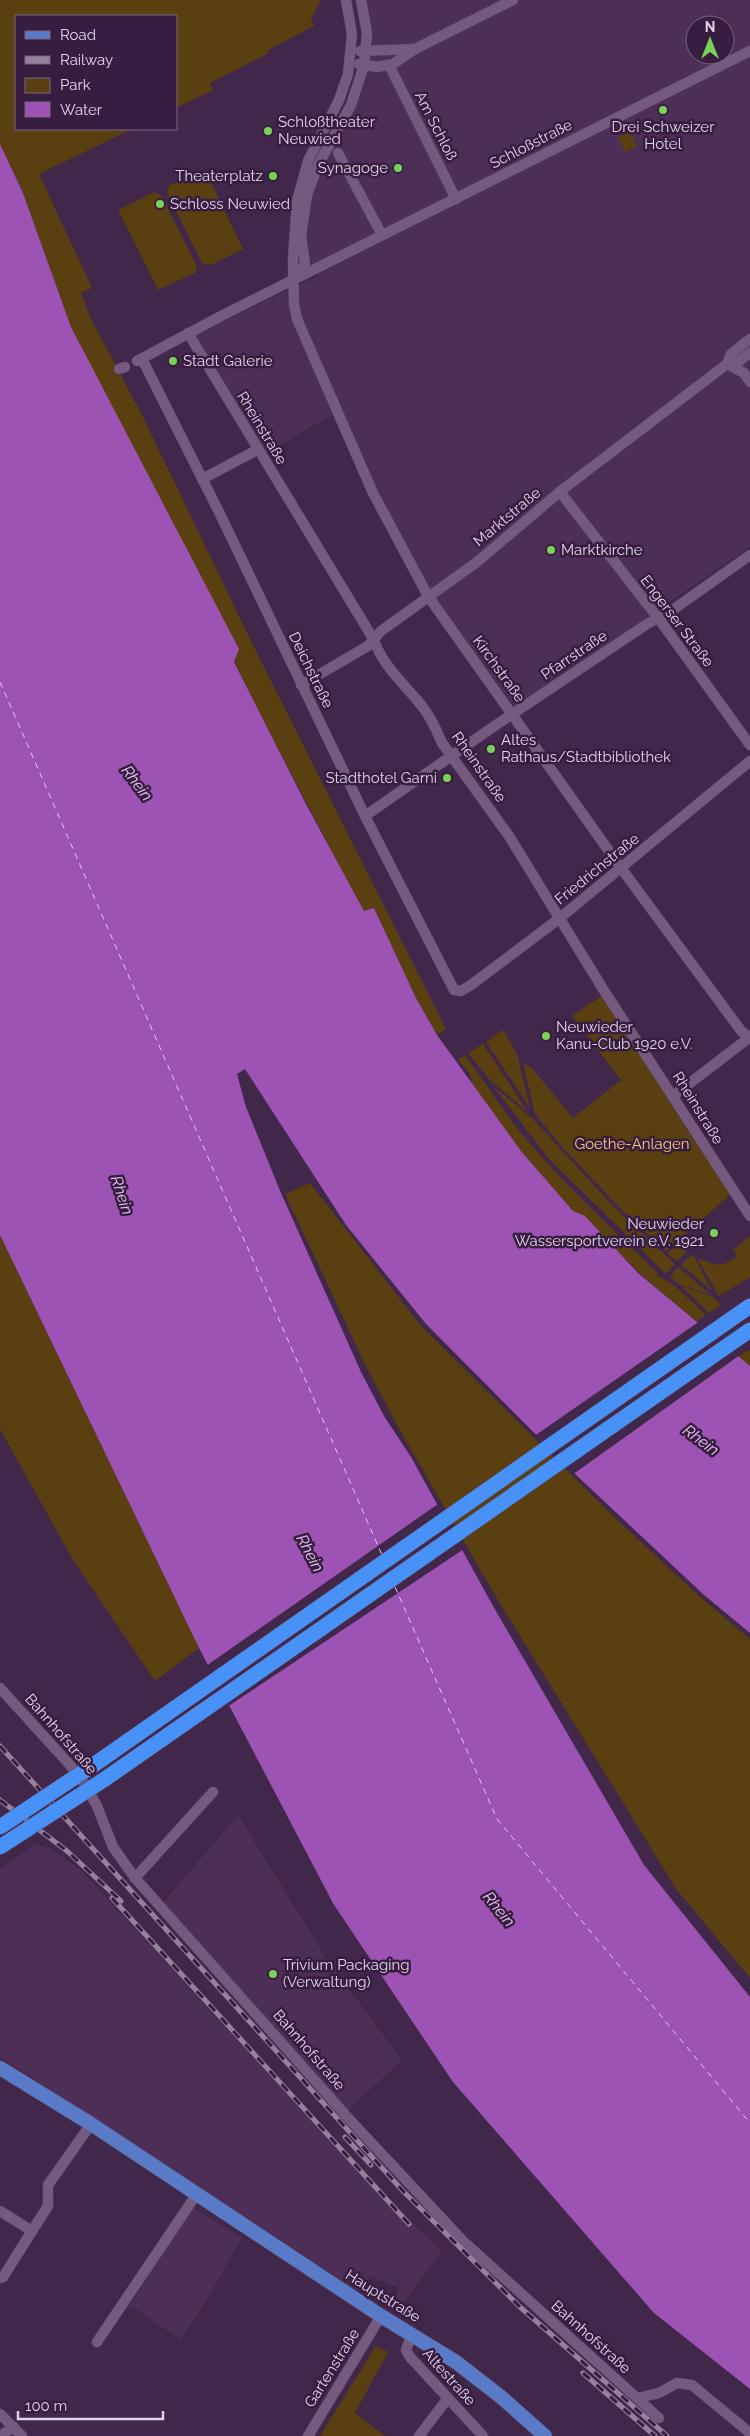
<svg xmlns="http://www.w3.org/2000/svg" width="750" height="2436" viewBox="0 0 750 2436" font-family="Raleway,sans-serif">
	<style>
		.built { fill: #4d2e57; fill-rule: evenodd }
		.green { fill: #5a3f10 }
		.water { fill: #9c53b3 }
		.pier { fill: #41274a }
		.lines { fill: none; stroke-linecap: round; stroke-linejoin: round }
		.ferry { stroke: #e8c4f5; stroke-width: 1; stroke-dasharray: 6 5; stroke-linecap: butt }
		.minor-casing { stroke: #5b4563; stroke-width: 11 }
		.major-casing { stroke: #5b4563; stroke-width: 15 }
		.highway-casing { stroke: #5b4563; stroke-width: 16 }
		.minor { stroke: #75597f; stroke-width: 10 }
		.major { stroke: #597bc7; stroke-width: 14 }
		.highway { stroke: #4791f7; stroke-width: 15 }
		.rail-casing { stroke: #96819d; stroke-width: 5 }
		.rail { stroke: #371d3f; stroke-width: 3; stroke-dasharray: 9; stroke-linecap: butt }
		.highway-bridge-casing { stroke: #5b4563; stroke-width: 16; stroke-linecap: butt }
		.highway-bridge { stroke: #4791f7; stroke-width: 15 }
		.poi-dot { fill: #7bd155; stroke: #371d3f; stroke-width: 2 }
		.labels { text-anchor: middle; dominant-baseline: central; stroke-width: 5; stroke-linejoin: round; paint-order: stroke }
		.poi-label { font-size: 15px; fill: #e2d2e8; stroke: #371d3f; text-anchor: start }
		.street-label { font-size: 15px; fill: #e2d2e8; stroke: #371d3f }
		.park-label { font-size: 15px; fill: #fcc879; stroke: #371d3f }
		.water-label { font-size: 16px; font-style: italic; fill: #e8c4f5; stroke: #371d3f }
	</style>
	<rect width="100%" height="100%" fill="#41274a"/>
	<!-- built -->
	<g class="built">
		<path d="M 363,0 L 750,0 L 750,547 L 515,707 L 429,593 L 337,412 L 261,456 L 189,338 L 318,276 L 306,251 L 303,222 L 319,170 L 352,113 L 361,90 L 364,80 ZM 695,25 L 725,25 L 725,55 L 695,55 Z"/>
		<polygon points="238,1815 326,1958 402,2060 346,2112 162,1904"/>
		<polygon points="36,1844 52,1849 83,1872 347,2160 442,2251 396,2313 390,2309 399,2288 371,2276 359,2292 0,2057 0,1869"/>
		<polygon points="192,2207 242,2238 207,2299 181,2340 130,2305"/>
	</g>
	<!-- green -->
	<g class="green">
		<polygon points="0,0 321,0 311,19 314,26 268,50 269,53 210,83 213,90 176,108 176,16 16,16 16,129 132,129 39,174 92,288 81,293 91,319 142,415 252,643 446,1029 437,1035 416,998 374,908 364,912 262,718 71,327 23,193 0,144"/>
		<polygon points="630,130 637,146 625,152 618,137"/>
		<polygon points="205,170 243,249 211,265 202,263 167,193 170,185"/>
		<polygon points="154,192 161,195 197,266 195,273 158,290 118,210"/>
		<polygon points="603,995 684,1125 731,1194 666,1251 617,1205 563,1148 535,1114 523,1063 532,1068 573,1118 621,1080 572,1016"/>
		<polygon points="503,1030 517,1054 530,1108 486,1042"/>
		<polygon points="483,1044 528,1112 488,1078 468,1053"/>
		<path d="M 465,1055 C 482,1078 497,1101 514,1124 C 557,1178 608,1225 658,1273 L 657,1275 L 675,1286 L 706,1315 L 697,1321 L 688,1315 L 638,1272 L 585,1217 L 573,1211 L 521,1151 L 473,1086 L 470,1074 L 458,1060 Z"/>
		<polygon points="493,1086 532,1118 615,1208 675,1264 666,1274 549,1159"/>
		<polygon points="310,1183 422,1327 613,1516 700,1597 750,1639 750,1978 677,1890 499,1602 398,1427 365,1364 285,1194"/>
		<polygon points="0,1235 199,1648 155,1681 73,1560 0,1429"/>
		<path d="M 750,1236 L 750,1277 L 719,1296 L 697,1258 C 717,1265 720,1269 737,1256 L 733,1250 Z"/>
		<polygon points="680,1243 687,1251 677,1261 667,1253"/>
		<polygon points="691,1255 695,1258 712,1291 681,1265"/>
		<polygon points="678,1267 711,1295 678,1284 670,1277"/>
		<polygon points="681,1286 713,1297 721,1305 709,1313"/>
		<polygon points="748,1350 750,1351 750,1366 738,1357"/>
		<polygon points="376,2346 388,2352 355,2413 385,2436 320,2436"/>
	</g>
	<!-- water -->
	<polygon class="water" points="0,144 23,193 71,327 239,649 234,662 306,804 364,911 374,908 416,998 437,1035 521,1151 573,1211 585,1216 638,1273 750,1366 750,1633 704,1595 574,1473 426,1324 346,1225 245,1069 237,1074 246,1107 281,1193 361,1372 384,1416 411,1457 493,1606 644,1865 750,1997 750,2389 654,2313 453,2082 334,1905 199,1648 0,1235"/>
	<!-- pier -->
	<g class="pier">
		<polygon points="700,1321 740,1355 572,1475 533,1437"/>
		<polygon points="438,1504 464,1549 227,1707 206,1666"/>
	</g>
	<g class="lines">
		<!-- ferry -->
		<g class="ferry">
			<polyline points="0,682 382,1555"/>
			<polyline points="395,1587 497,1819 750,2123"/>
		</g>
		<defs>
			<g id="minor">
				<polyline points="346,0 352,34 348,74 339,100 308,161 297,201 293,259 294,304 297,319 373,493 428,596 621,868 742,1032 750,1037 673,1096"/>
				<polyline points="360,51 415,49"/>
				<polyline points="359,64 377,67 393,64 415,49 513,0"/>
				<polyline points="389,65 456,199"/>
				<polyline points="338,153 382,235"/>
				<polyline points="296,278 305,264 301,236 307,195 318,165 351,105 364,65 367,33 361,0"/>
				<path d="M 188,333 L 374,640 C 382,664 401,681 417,700 C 428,712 436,728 442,743 L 509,836 L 603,989 L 750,1216"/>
				<polyline points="142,359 219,512 365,816 454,990 461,991 471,985 560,918 750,761"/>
				<polyline points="137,361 223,315 750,51"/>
				<polyline points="727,364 731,354 750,339"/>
				<polyline points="727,364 744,373 750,382"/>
				<polyline points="119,369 125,367"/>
				<polyline points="202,479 257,450"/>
				<polyline points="560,492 659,619 750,745"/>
				<polyline points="301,685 368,646 381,631 477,562 562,490 727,364 738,362 750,353"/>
				<polyline points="365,816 493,727 647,624 674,609 750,555"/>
				<polyline points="0,1688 80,1776 97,1806 113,1847 135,1878 350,2120 463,2241 659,2418"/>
				<polyline points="135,1878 213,1792"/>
				<polyline points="0,2211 32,2231 48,2206 48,2185 91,2124"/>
				<polyline points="0,2278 3,2277 32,2231"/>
				<polyline points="412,2334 406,2350 410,2357 483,2436"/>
				<polyline points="97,2342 196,2195"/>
				<polyline points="638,2398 659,2393 677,2383 692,2385 750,2433"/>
				<polyline points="0,2414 22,2436"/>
				<polyline points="0,2436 14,2427"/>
				<polyline points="308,2436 381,2316"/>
				<polyline points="419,2436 448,2398"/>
			</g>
			<polyline id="major" points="0,2068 91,2124 381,2316 456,2362 501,2397 545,2436"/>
			<g id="highway">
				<polyline points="95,1764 750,1306"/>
				<polyline points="105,1779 750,1330"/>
			</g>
		</defs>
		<!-- minor casing -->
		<use href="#minor" class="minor-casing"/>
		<!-- major casing -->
		<use href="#major" class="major-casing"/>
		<!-- highway casing -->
		<use href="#highway" class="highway-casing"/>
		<!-- minor -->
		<use href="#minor" class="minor"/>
		<!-- major -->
		<use href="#major" class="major"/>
		<!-- highway -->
		<use href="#highway" class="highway"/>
		<defs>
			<g id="rail">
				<polyline points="0,1746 403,2191 520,2307 667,2436"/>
				<polyline points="0,1800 67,1851 121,1901"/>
				<polyline points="112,1898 409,2224"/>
				<polyline points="345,2137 371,2165"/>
				<polyline points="583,2373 655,2436"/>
			</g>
		</defs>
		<!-- rail casing -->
		<use href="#rail" class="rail-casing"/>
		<!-- rail -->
		<use href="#rail" class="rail"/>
		<defs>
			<g id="highway-bridge">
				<polyline points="0,1827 95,1764"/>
				<polyline points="0,1847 105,1779"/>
			</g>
		</defs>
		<!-- highway-bridge casing -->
		<use href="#highway-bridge" class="highway-bridge-casing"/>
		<!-- highway-bridge -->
		<use href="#highway-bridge" class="highway-bridge"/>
	</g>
	<!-- markers -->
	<g class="poi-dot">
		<circle cx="663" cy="110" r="5"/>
		<circle cx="268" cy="131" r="5"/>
		<circle cx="398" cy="168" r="5"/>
		<circle cx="273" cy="176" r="5"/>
		<circle cx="160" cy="204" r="5"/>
		<circle cx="173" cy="361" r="5"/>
		<circle cx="551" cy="550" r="5"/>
		<circle cx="491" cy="749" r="5"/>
		<circle cx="447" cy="778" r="5"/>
		<circle cx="546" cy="1036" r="5"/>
		<circle cx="714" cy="1233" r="5"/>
		<circle cx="273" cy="1974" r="5"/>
	</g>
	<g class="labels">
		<!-- poi labels -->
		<g class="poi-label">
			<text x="278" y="122">Schloßtheater<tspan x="278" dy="17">Neuwied</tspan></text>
			<text x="663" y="127" text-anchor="middle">Drei Schweizer<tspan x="663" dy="17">Hotel</tspan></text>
			<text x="388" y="168" text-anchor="end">Synagoge</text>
			<text x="263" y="176" text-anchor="end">Theaterplatz</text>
			<text x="170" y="204">Schloss Neuwied</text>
			<text x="183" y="361">Stadt Galerie</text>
			<text x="561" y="550">Marktkirche</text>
			<text x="501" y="740">Altes<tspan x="501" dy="17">Rathaus/Stadtbibliothek</tspan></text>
			<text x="437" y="778" text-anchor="end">Stadthotel Garni</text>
			<text x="556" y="1027">Neuwieder<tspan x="556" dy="17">Kanu-Club 1920 e.V.</tspan></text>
			<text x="704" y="1224" text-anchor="end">Neuwieder<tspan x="704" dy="17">Wassersportverein e.V. 1921</tspan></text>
			<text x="283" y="1965">Trivium Packaging<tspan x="283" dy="17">(Verwaltung)</tspan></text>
		</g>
		<!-- street labels -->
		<g class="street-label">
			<text transform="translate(436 126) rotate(63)">Am Schloß</text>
			<text transform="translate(531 144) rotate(-27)">Schloßstraße</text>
			<text transform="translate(262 428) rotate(59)">Rheinstraße</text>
			<text transform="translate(507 517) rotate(-40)">Marktstraße</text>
			<text transform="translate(677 621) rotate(53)">Engerser Straße</text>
			<text transform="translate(574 655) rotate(-34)">Pfarrstraße</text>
			<text transform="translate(499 669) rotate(54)">Kirchstraße</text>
			<text transform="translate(311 670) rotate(64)">Deichstraße</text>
			<text transform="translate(479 767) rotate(55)">Rheinstraße</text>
			<text transform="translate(597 869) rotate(-39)">Friedrichstraße</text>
			<text transform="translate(698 1108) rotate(58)">Rheinstraße</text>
			<text transform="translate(61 1734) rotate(49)">Bahnhofstraße</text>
			<text transform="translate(309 2050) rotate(49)">Bahnhofstraße</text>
			<text transform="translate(383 2296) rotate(32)">Hauptstraße</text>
			<text transform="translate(591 2337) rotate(42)">Bahnhofstraße</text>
			<text transform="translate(332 2368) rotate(-58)">Gartenstraße</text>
			<text transform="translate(449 2377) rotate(48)">Altestraße</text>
		</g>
		<!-- park labels -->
		<g class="park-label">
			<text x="632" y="1144">Goethe-Anlagen</text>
		</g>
		<!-- water labels -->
		<g class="water-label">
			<text transform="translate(137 783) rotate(53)">Rhein</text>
			<text transform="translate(122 1195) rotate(72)">Rhein</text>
			<text transform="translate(701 1440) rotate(37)">Rhein</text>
			<text transform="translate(310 1553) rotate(62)">Rhein</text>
			<text transform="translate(499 1909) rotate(51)">Rhein</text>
		</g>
	</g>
	<!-- legend -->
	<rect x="15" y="15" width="162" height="115" fill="#371d3f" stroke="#7b6583"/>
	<rect x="25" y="31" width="25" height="8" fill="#597bc7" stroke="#7b6583"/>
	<text x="60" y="40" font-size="15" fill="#e2d2e8">Road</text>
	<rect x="25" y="56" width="25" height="8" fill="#96819d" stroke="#7b6583"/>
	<text x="60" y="65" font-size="15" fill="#e2d2e8">Railway</text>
	<rect x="25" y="78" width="25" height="15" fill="#5a3f10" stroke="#7b6583"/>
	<text x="60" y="90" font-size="15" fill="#e2d2e8">Park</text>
	<rect x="25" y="102" width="25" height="15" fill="#9c53b3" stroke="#7b6583"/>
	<text x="60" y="115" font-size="15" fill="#e2d2e8">Water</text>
	<!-- north arrow -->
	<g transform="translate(710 40)"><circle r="24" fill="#371d3f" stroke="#7b6583"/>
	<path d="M0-4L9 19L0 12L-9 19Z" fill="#7bd155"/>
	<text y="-8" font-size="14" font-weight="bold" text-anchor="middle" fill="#e2d2e8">N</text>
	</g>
	<!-- scale -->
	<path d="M18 2411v8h145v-8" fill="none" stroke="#e2d2e8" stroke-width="2.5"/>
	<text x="25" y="2411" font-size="15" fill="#e2d2e8" stroke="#371d3f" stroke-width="4" paint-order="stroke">100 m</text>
</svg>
